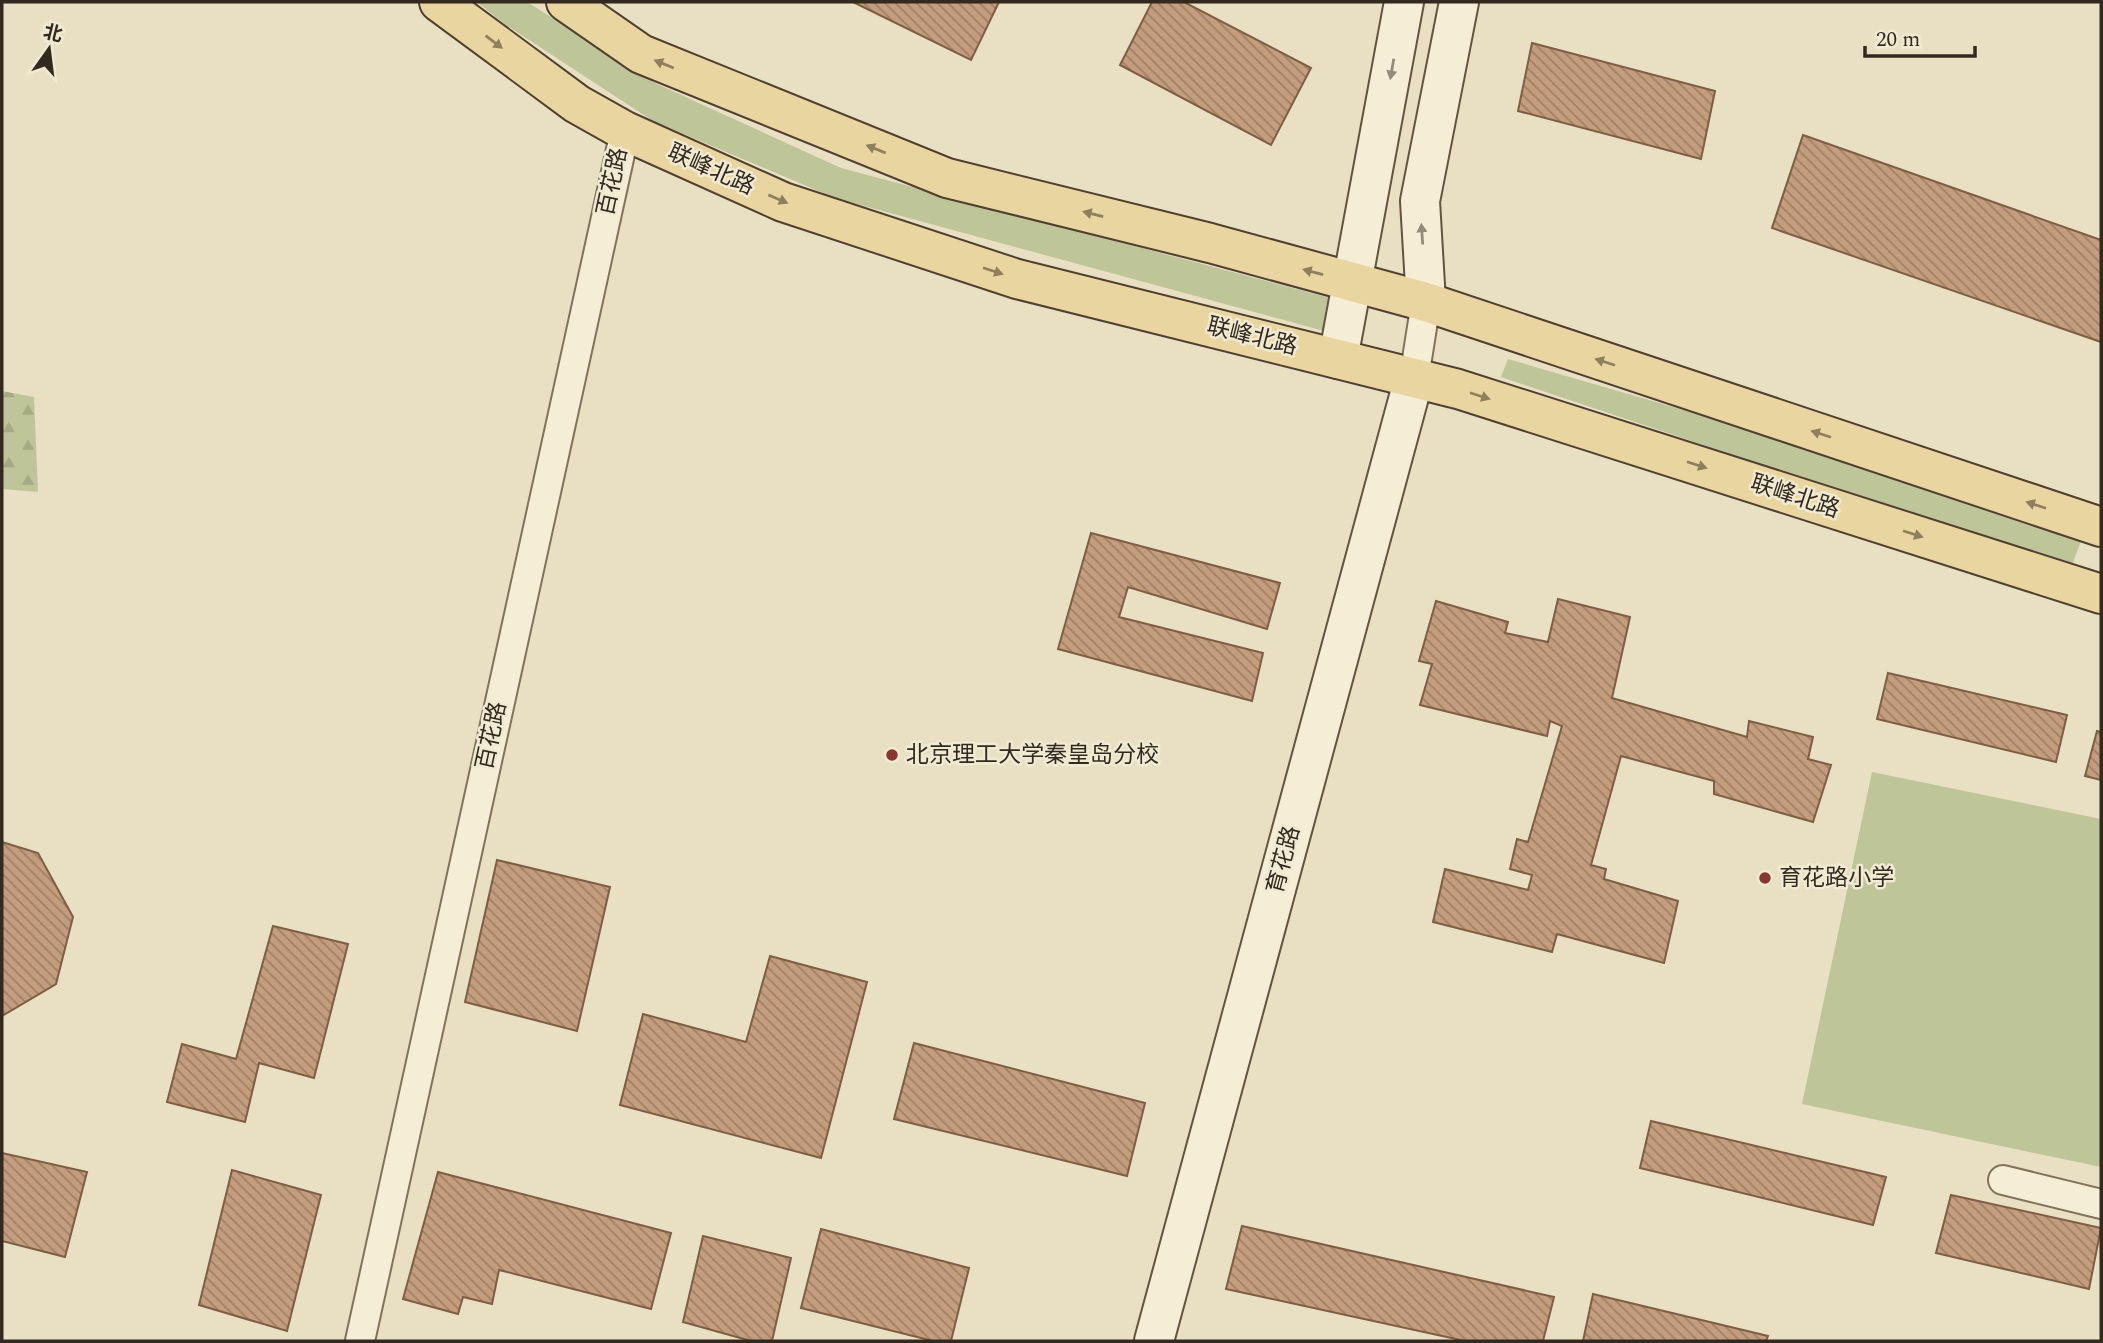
<svg xmlns="http://www.w3.org/2000/svg" width="2103" height="1343" viewBox="0 0 2103 1343" font-family="Spectral,'Noto Sans SC',serif">
	<style>
		.grass { fill: #bec699 }
		.forest { fill: url(#forest-firs) }
		.building { fill: url(#building-back-hatch); stroke: #7e5e44; stroke-width: 2 }
		.lines { fill: none; stroke-linecap: round; stroke-linejoin: round }
		.street-casing { stroke: #81725c; stroke-width: 32 }
		.secondary-casing { stroke: #63533f; stroke-width: 42 }
		.primary-casing { stroke: #4f4030; stroke-width: 42 }
		.street { stroke: #f5edd6; stroke-width: 28 }
		.secondary { stroke: #f5edd6; stroke-width: 38 }
		.primary { stroke: #e9d59f; stroke-width: 38 }
		.oneway { fill: #8e7f5f }
		.oneway2 { fill: #948b7a }
		.poi-dot { fill: #8a3632; stroke: #f1ead2; stroke-width: 2.5 }
		.labels { text-anchor: middle; dominant-baseline: central; stroke-width: 5; stroke-linejoin: round; paint-order: stroke }
		.street-label { font-size: 23px; fill: #33291f; stroke: #f1ead2 }
		.poi-label { font-size: 23px; fill: #33291f; stroke: #f1ead2; text-anchor: start }
	</style>
	<defs>
		<pattern id="forest-firs" width="22" height="20" patternUnits="userSpaceOnUse" patternTransform="scale(1.75)"><rect width="22" height="20" fill="#bec699"/><path d="M5 1l3.5 6h-7zM16 11l3.5 6h-7z" fill="#a4aa83"/></pattern>
		<pattern id="building-back-hatch" width="6" height="6" patternUnits="userSpaceOnUse" patternTransform="scale(1.75)"><rect width="6" height="6" fill="#c39d7d"/><path d="M-1 5l2 2M0 0l6 6M5-1l2 2" fill="none" stroke="#9f8066"/></pattern>
	</defs>
	<rect width="100%" height="100%" fill="#e9dfc3"/>
	<!-- grass -->
	<g class="grass">
		<polygon points="477,2 527,2 657,84 841,168 1334,299 1328,332 835,198 653,121 506,25"/>
		<polygon points="1508,359 1790,441 2081,541 2071,568 1501,377"/>
		<polygon points="1872,772 2101,819 2101,1167 1802,1104"/>
	</g>
	<!-- forest -->
	<polygon class="forest" points="2,391 34,397 38,492 2,489"/>
	<!-- building -->
	<g class="building">
		<polygon points="853,2 999,2 971,60"/>
		<polygon points="1152,2 1184,2 1311,68 1271,145 1120,65"/>
		<polygon points="1532,43 1715,91 1701,159 1518,111"/>
		<polygon points="1803,135 2101,240 2101,342 1772,228"/>
		<polygon points="1091,533 1280,583 1267,629 1128,587 1119,617 1263,653 1252,701 1058,649"/>
		<polygon points="1558,599 1630,617 1612,698 1747,737 1749,721 1813,737 1808,759 1831,765 1813,822 1714,794 1714,781 1621,756 1591,865 1606,869 1604,879 1678,901 1664,963 1557,934 1552,952 1433,922 1445,869 1528,890 1532,875 1510,869 1517,839 1528,842 1562,726 1550,721 1547,736 1420,705 1432,664 1419,661 1436,601 1508,622 1505,633 1548,642"/>
		<polygon points="1888,673 2067,715 2056,762 1877,719"/>
		<polygon points="2097,731 2101,732 2101,780 2085,776"/>
		<polygon points="2,842 38,853 73,917 56,984 2,1016"/>
		<polygon points="497,860 610,887 577,1031 465,1002"/>
		<polygon points="273,926 348,944 314,1078 259,1063 245,1122 167,1102 182,1044 236,1059"/>
		<polygon points="770,956 867,982 821,1158 620,1105 643,1014 746,1042"/>
		<polygon points="914,1043 1145,1103 1127,1176 894,1119"/>
		<polygon points="1651,1121 1886,1177 1873,1225 1640,1168"/>
		<polygon points="2,1153 87,1172 65,1257 2,1241"/>
		<polygon points="232,1170 321,1195 287,1331 199,1305"/>
		<polygon points="438,1172 671,1233 651,1309 499,1270 492,1304 463,1297 458,1314 403,1299"/>
		<polygon points="1951,1195 2101,1228 2089,1289 1936,1253"/>
		<polygon points="1242,1226 1554,1297 1543,1341 1465,1341 1226,1289"/>
		<polygon points="821,1229 969,1268 951,1341 933,1341 801,1308"/>
		<polygon points="703,1236 791,1258 772,1341 751,1341 683,1322"/>
		<polygon points="1593,1294 1768,1336 1766,1341 1583,1341"/>
	</g>
	<g class="lines">
		<defs>
			<g id="street">
				<polyline points="1414,378 1426,302"/>
				<polyline points="2003,1180 2101,1204"/>
				<polyline points="360,1341 625,131"/>
			</g>
			<g id="secondary">
				<polyline points="1426,302 1420,201 1459,2"/>
				<polyline points="1338,359 1404,2"/>
				<polyline points="1154,1341 1414,378"/>
			</g>
			<g id="primary">
				<polyline points="439,2 577,104 625,131 783,202 1017,279 1458,389 2101,594"/>
				<polyline points="566,2 641,54 947,178 1210,243 1426,302 2101,527"/>
			</g>
		</defs>
		<!-- street casing -->
		<use href="#street" class="street-casing"/>
		<!-- secondary casing -->
		<use href="#secondary" class="secondary-casing"/>
		<!-- primary casing -->
		<use href="#primary" class="primary-casing"/>
		<!-- street -->
		<use href="#street" class="street"/>
		<!-- secondary -->
		<use href="#secondary" class="secondary"/>
		<!-- primary -->
		<use href="#primary" class="primary"/>
	</g>
	<!-- one-way arrows -->
	<defs><path id="oneway-solid" d="M-6-.8H1V-3.2L6.5 0L1 3.2V.8H-6Z" transform="scale(1.75)"/></defs>
	<g class="oneway">
		<use href="#oneway-solid" transform="translate(494 42) rotate(37)"/>
		<use href="#oneway-solid" transform="translate(664 64) rotate(-158)"/>
		<use href="#oneway-solid" transform="translate(876 149) rotate(-158)"/>
		<use href="#oneway-solid" transform="translate(778 199) rotate(23)"/>
		<use href="#oneway-solid" transform="translate(1093 214) rotate(-166)"/>
		<use href="#oneway-solid" transform="translate(993 271) rotate(18)"/>
		<use href="#oneway-solid" transform="translate(1313 272) rotate(-165)"/>
		<use href="#oneway-solid" transform="translate(1605 362) rotate(-162)"/>
		<use href="#oneway-solid" transform="translate(1480 396) rotate(18)"/>
		<use href="#oneway-solid" transform="translate(1821 434) rotate(-162)"/>
		<use href="#oneway-solid" transform="translate(1697 465) rotate(18)"/>
		<use href="#oneway-solid" transform="translate(2036 505) rotate(-162)"/>
		<use href="#oneway-solid" transform="translate(1913 534) rotate(18)"/>
	</g>
	<g class="oneway2">
		<use href="#oneway-solid" transform="translate(1392 69) rotate(100)"/>
		<use href="#oneway-solid" transform="translate(1422 234) rotate(-94)"/>
	</g>
	<!-- markers -->
	<g class="poi-dot">
		<circle cx="892" cy="755" r="7"/>
		<circle cx="1765" cy="878" r="7"/>
	</g>
	<g class="labels">
		<!-- street labels -->
		<g class="street-label">
			<text transform="translate(711 170) rotate(24)">联峰北路</text>
			<text transform="translate(613 182) rotate(-78)">百花路</text>
			<text transform="translate(1252 337) rotate(14)">联峰北路</text>
			<text transform="translate(1795 497) rotate(18)">联峰北路</text>
			<text transform="translate(492 736) rotate(-78)">百花路</text>
			<text transform="translate(1284 860) rotate(-75)">育花路</text>
		</g>
		<!-- poi labels -->
		<g class="poi-label">
			<text x="906" y="755">北京理工大学秦皇岛分校</text>
			<text x="1779" y="878">育花路小学</text>
		</g>
	</g>
	<!-- border -->
	<rect width="2103" height="1343" fill="none" stroke="#33291f" stroke-width="7"/>
	<!-- north arrow -->
	<g transform="translate(49 49) rotate(14)" stroke="#f1ead2" stroke-width="5" paint-order="stroke">
	<path d="M0-5L12 26L0 18L-12 26Z" fill="#33291f"/>
	<text y="-10" font-size="19" font-weight="bold" text-anchor="middle" fill="#33291f">北</text>
	</g>
	<!-- scale -->
	<path d="M1865 46v10h110v-10" fill="none" stroke="#33291f" stroke-width="3.5"/>
	<text x="1876" y="46" font-size="21" fill="#33291f" stroke="#f1ead2" stroke-width="5" paint-order="stroke">20 m</text>
</svg>
